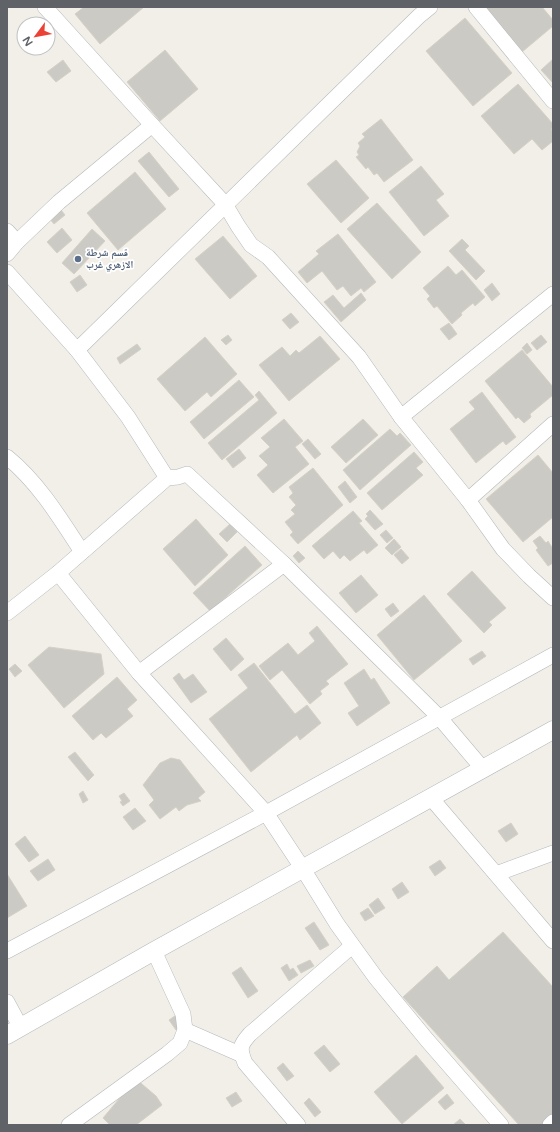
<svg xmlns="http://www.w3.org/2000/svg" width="560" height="1132" viewBox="0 0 560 1132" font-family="'Varela Round','Noto Naskh Arabic',sans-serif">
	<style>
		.building { fill: #cccac5; stroke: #d6d1c6 }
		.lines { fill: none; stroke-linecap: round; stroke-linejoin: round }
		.minor-casing { stroke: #b5b8bc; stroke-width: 16 }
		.tertiary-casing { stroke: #b5b8bc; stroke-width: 19 }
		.minor { stroke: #fff; stroke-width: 15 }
		.tertiary { stroke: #fff; stroke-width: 18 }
		.service-dot { fill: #5c6f8a; stroke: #fff; stroke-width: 1.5 }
		.labels { text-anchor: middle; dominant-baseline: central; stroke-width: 3.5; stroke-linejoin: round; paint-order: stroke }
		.service-label { font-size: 10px; font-weight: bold; fill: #4e5e75; stroke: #fff; text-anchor: start }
	</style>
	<rect width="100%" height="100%" fill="#f1efe8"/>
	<!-- building -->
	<g class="building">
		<polygon points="84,7 144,7 100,44 75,14"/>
		<polygon points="484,7 542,7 553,20 553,26 522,52"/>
		<polygon points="465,18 512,73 473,106 426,51"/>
		<polygon points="165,50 198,89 160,121 127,82"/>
		<polygon points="553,59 553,83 541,70"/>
		<polygon points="63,60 71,71 56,82 47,72"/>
		<polygon points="518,84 553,124 553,128 551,129 553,132 553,141 542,150 532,139 514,154 481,116"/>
		<polygon points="381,119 413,160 384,182 377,173 374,175 368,167 366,169 356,157 359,155 357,152 360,146 358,143 365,137 362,134"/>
		<polygon points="149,152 179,189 169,197 138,161"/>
		<polygon points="336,160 369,198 341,223 307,184"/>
		<polygon points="421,166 444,194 436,200 449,216 424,236 389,192"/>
		<polygon points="135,172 166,209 118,250 87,213"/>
		<polygon points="377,203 421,252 392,279 347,229"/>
		<polygon points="61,210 65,215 54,224 50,219"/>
		<polygon points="62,228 72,240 57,253 47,242"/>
		<polygon points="92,229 105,241 74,274 62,263"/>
		<polygon points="338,234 376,282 364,292 361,288 351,296 343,286 337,290 322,271 307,283 298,272 319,254 316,251"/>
		<polygon points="223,236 257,276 230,299 195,259"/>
		<polygon points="462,239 469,246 465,250 485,271 476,280 449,251"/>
		<polygon points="448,266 456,275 462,270 485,297 475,306 473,303 461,313 462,315 452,324 437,306 434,308 427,299 430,296 423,288"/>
		<polygon points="80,275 87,285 77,292 70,282"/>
		<polygon points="492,283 500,294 492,301 484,290"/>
		<polygon points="361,293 366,300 341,322 324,302 333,295 344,308"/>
		<polygon points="291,313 299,322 290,329 282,320"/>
		<polygon points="449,323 457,334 449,340 440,329"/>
		<polygon points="228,335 232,340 226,345 221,340"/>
		<polygon points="541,335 547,342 537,350 531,343"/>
		<polygon points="320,336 340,359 289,401 259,365 282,347 290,356 296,350 299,353"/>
		<polygon points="205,337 237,374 211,397 207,392 185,411 157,379"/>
		<polygon points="527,343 532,350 527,354 522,348"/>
		<polygon points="137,344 141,349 120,364 117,358"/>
		<polygon points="522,350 553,387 553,395 530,414 531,417 524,423 518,417 516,419 485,381"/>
		<polygon points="239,380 254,397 204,439 190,422"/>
		<polygon points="259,391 277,413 222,460 208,443 259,400 255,395"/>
		<polygon points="482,392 516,437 506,445 503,441 476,463 450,429 475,409 469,402"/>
		<polygon points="284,419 303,441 295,447 309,464 273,493 257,475 268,465 259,456 270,447 261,438"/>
		<polygon points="363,419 378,435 346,463 331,447"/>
		<polygon points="390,429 397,436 400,433 411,445 360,490 343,470"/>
		<polygon points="308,439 321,454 315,459 302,444"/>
		<polygon points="239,449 246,458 233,468 226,459"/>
		<polygon points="414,452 423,462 416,468 423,475 382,510 367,493"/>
		<polygon points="538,455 553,473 553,517 523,542 486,499"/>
		<polygon points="313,468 343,505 298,544 290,535 293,532 285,522 295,514 291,510 296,505 289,497 293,493 289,487"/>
		<polygon points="345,481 357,497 350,503 338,487"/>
		<polygon points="370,510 383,524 375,530 365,519 368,516 366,514"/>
		<polygon points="353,511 362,521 359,523 378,545 367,554 364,550 350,561 344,555 340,559 333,551 324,559 312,546"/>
		<polygon points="196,519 228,555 195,586 163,549"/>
		<polygon points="230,524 237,532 227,542 219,534"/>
		<polygon points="386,530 393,538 387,543 380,535"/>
		<polygon points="540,536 546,543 548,541 553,549 553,563 548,566 536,550 538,548 533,541"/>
		<polygon points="394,539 401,547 392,555 385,548"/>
		<polygon points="245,546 262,565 218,604 220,606 212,613 193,593"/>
		<polygon points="401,549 409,558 402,564 394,555"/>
		<polygon points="298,551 305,558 299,563 293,556"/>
		<polygon points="472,571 506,608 489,622 492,625 484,633 447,594"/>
		<polygon points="361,575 378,595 356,613 339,593"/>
		<polygon points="424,595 462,641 414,680 377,635"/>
		<polygon points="393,603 399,611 391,617 385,609"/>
		<polygon points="317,626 348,664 326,681 329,684 320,691 322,694 310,704 282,670 270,680 259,666 288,643 298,655 315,641 309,633"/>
		<polygon points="226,638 244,659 231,671 213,649"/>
		<polygon points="49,647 101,654 104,674 64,708 28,665"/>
		<polygon points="482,651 486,656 473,665 469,659"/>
		<polygon points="254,663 295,714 307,705 321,723 300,740 297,735 251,772 209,719 248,688 238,675"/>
		<polygon points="15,664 22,671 15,677 9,669"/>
		<polygon points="364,669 371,680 374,678 390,703 357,726 348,713 359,706 344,683"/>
		<polygon points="179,673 184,680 193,674 207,692 191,703 173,678"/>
		<polygon points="117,677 137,700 127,709 133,716 106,738 101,733 93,740 72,716"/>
		<polygon points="75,752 94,775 88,781 68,757"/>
		<polygon points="171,758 180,760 205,792 198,798 201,801 187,805 179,811 176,807 160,819 149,805 154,800 143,785 160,763"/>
		<polygon points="83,791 88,800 83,803 79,794"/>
		<polygon points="124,793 130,801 123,806 120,802 122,801 119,796"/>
		<polygon points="135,808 146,821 133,830 123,817"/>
		<polygon points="511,823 518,834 506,842 498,831"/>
		<polygon points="25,836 39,855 29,862 15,844"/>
		<polygon points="48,859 55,870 38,881 30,871"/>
		<polygon points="440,860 446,868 435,876 429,867"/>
		<polygon points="7,874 27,906 7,918"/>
		<polygon points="402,882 409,892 398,899 392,889"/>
		<polygon points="378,898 385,908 375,914 369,905"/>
		<polygon points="368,908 374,916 365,921 360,913"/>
		<polygon points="314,922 329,945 320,950 305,928"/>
		<polygon points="503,932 553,987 553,1118 545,1125 519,1125 403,997 437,966 449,980"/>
		<polygon points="310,960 314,966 301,973 297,966"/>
		<polygon points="287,964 290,970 293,968 298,975 289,981 281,968"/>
		<polygon points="241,967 258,991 248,998 232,973"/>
		<polygon points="179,1013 186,1023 176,1030 169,1020"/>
		<polygon points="324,1045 340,1064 330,1072 314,1053"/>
		<polygon points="416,1055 444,1088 402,1124 374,1092"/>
		<polygon points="283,1063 294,1076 287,1081 277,1068"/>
		<polygon points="136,1079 156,1096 162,1105 136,1125 110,1125 103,1118"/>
		<polygon points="236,1092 242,1101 232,1107 226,1098"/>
		<polygon points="447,1094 454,1103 445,1110 438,1102"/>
		<polygon points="309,1098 321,1112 315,1117 304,1103"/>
		<polygon points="460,1119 466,1125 453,1125"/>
	</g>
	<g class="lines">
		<defs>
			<g id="minor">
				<polyline points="45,7 152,125 225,204 238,226 251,245 268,257 359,357 401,417 468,500 503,549 529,576 553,598"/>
				<polyline points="476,7 553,101"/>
				<polyline points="7,231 17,242 7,254"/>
				<polyline points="17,242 59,202 152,125"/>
				<polyline points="7,272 77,350 128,417 167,478"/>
				<polyline points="77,350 419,16 430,7"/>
				<polyline points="401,417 553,294"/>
				<path d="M 7,457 C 38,482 60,518 82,552"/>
				<polyline points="468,500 553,424"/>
				<polyline points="58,573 139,673 266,813 303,869 337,924 376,978 427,1040 501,1125"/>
				<polyline points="7,613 58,573 167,478 178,477 187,474 284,564 439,717 483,769"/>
				<polyline points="139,673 284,564"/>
				<polyline points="431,798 553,941"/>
				<polyline points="496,874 553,853"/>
				<polyline points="7,951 266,813 553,655"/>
				<polyline points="7,1002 21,1028"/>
				<polyline points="185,1030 242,1055"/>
				<polyline points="69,1125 167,1054 180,1043 185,1030 183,1014 154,951"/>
				<path d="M 298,1125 L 245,1063 C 239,1048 240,1045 250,1034 L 352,946"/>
				<polyline points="550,1125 553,1122"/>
			</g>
			<polyline id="tertiary" points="7,1035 154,951 553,730"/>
		</defs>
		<!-- minor casing -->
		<use href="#minor" class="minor-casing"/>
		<!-- tertiary casing -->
		<use href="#tertiary" class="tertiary-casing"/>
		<!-- minor -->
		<use href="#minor" class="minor"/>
		<!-- tertiary -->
		<use href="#tertiary" class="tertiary"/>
	</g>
	<!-- markers -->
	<circle class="service-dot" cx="78" cy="259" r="4"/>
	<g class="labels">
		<!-- service labels -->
		<g class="service-label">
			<text x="86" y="253">قسم شرطة<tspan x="86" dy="12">الازهري غرب</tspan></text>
		</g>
	</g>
	<!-- border -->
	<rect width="560" height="1132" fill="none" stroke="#5f6368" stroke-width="16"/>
	<!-- north arrow -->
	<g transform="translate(36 36) rotate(238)"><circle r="19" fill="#ffffff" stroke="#bfc1c3"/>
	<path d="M0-3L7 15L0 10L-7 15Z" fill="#ea4335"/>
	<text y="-6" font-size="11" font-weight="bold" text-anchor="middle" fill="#5f6368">N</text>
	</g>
</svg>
